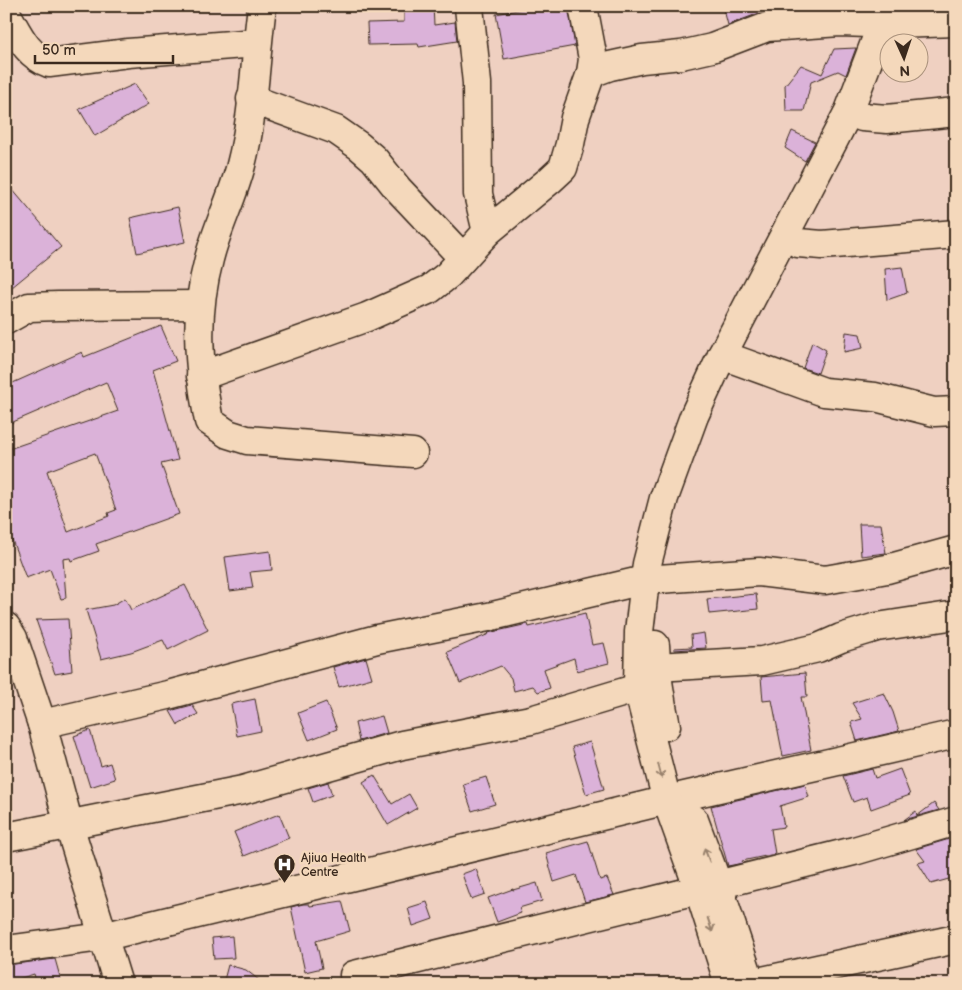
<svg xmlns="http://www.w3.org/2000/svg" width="962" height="990" viewBox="0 0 962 990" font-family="'Balsamiq Sans',sans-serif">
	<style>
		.building { fill: #dbb2d9; stroke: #3b2a1e; fill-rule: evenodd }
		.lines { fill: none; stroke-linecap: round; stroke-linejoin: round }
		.minor-casing { stroke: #3b2a1e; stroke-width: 31 }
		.major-casing { stroke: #3b2a1e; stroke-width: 31 }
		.minor { stroke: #f4d8bb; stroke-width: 28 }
		.major { stroke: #f4d8bb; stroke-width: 28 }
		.oneway { stroke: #98816c }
		.labels { text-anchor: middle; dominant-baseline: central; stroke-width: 5; stroke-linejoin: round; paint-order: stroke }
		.poi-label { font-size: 12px; fill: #3b2a1e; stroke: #f4d8bb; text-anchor: start }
	</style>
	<rect width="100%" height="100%" fill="#efd0c1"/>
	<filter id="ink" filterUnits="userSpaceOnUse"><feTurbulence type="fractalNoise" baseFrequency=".02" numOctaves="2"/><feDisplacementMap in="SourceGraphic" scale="10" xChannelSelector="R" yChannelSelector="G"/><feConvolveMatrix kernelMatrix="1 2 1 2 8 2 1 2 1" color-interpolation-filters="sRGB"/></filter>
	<g filter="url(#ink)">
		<!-- building -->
		<g class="building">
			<polygon points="404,6 433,6 434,25 455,22 457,41 419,47 418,44 368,45 367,23 404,22"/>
			<polygon points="539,6 568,6 575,46 504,59 496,14"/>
			<polygon points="723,6 760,6 762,12 728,25"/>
			<polygon points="856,48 846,75 838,71 811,82 804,111 786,111 785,85 801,65 822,74 834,49"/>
			<polygon points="135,84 149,104 95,136 79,109"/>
			<polygon points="792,131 815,142 805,161 785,148"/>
			<polygon points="6,182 61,247 6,292"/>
			<polygon points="178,207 185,242 137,253 130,218"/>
			<polygon points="902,267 907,293 887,300 885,269"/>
			<path d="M 161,326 L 176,361 L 153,370 L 178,460 L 161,464 L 179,514 L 96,544 L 99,551 L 71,561 L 70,558 L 63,559 L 66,598 L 61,599 L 50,569 L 26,578 L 12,540 L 6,542 L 6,450 L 118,411 L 106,382 L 6,425 L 6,386 L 82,352 L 84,357 ZM 95,453 L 116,510 L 108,513 L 109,516 L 68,532 L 47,471 Z"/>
			<polygon points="846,332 860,334 863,348 844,352"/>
			<polygon points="812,342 826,350 818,373 803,368"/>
			<polygon points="859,524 881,524 886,553 861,556"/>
			<polygon points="270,551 272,570 250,572 253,588 230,591 225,557"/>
			<polygon points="185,585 208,630 168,650 163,640 131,652 101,659 86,610 113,605 125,598 131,610"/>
			<polygon points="756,594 758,609 709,614 707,599"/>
			<polygon points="585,613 592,645 604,643 609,663 577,671 574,658 544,669 550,688 538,692 533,686 514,691 511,678 501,666 460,683 447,652 489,634 488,633 528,624 529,627"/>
			<polygon points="68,619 72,671 55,674 36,620"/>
			<polygon points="704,633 706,648 674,650 674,648 692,647 691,635"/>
			<polygon points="366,658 372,678 339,687 333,667"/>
			<polygon points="805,673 807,697 801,697 811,750 783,756 772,700 763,701 761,677"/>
			<polygon points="884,693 893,712 899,731 857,741 851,722 862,719 852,703"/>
			<polygon points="255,699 261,731 237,736 231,704"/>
			<polygon points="326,702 337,729 309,740 298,713"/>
			<polygon points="192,705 198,714 178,725 170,711"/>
			<polygon points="382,716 387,733 359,741 355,723"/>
			<polygon points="90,730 101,766 110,763 115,779 90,787 74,736"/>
			<polygon points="590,742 604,789 586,794 572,747"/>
			<polygon points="872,769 875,778 900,769 910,795 871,809 867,797 853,802 843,776"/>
			<polygon points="374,775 392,804 409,794 417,808 388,825 363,782"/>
			<polygon points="486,777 495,804 472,811 463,784"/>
			<polygon points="328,782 332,795 313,802 308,788"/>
			<polygon points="805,784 809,797 780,806 784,827 771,829 775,854 742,861 743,863 728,866 711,806"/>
			<polygon points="934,803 939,810 904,820 916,811 917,816"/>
			<polygon points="279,814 289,838 244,856 234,832"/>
			<polygon points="956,837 956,877 931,884 918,863 925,861 916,849"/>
			<polygon points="588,841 600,880 607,878 614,895 585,902 576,875 554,882 546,853"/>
			<polygon points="476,869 485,894 471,899 462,874"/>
			<polygon points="537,883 542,901 519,908 521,913 497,922 488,898 513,889 513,890"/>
			<polygon points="342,901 350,931 316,941 322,968 305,972 291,907 303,904 309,904 310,906"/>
			<polygon points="427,902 433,919 413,926 408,908"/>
			<polygon points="232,936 234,958 214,959 212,938"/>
			<polygon points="55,959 62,984 37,984 34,974 6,983 6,965"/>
			<polygon points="228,965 246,970 264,984 223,984"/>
		</g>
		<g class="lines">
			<defs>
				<g id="minor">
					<path d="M 262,6 C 255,58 254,115 241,165 C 233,197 217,227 209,259 C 194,315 198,365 209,421 L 228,434 L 247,440 L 413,453"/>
					<polyline points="469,7 477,83 478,194 487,232"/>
					<path d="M 6,13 C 18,33 26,55 49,63 L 128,53 L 257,43"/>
					<polyline points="591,73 610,66 642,59 681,55 712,48 767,27 840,22 896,24 956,22"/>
					<polyline points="251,99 336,130 359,146 374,159 398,189 463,258"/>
					<polyline points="862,117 887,119 956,112"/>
					<polyline points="798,243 822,245 956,234"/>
					<polyline points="6,320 29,307 58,306 200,305"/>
					<polyline points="722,355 824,392 875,397 934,412 956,411"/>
					<polyline points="201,376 367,317 430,289 448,275 487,232 550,180 563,168 570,144 575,118 591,73 593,59 583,6"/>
					<path d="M 655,645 C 656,673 660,699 666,726"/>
					<polyline points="656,667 762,661 818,648 841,638 877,627 956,615"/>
					<polyline points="42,724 168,695 377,639 488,617 644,580 759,572 825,580 887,569 956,550"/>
					<polyline points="694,820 718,885 751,984"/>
					<polyline points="6,837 243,790 402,745 531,720 638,688"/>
					<polyline points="6,950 102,937 684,796 956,734"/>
					<polyline points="354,975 854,851 956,821"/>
					<polyline points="729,984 699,890 667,801 638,688 639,632 647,564 664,498 694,416 722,355 849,111 882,24 886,6"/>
					<polyline points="748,984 956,939"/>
				</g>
				<polyline id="major" points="6,627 13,638 42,724 69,825 118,984"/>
			</defs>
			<!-- minor casing -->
			<use href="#minor" class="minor-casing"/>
			<!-- major casing -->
			<use href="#major" class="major-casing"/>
			<!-- minor -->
			<use href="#minor" class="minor"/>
			<!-- major -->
			<use href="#major" class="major"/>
		</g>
		<!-- one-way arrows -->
		<defs><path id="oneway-shaft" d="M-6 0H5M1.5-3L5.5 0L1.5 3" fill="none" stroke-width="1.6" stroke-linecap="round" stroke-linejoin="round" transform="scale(1.25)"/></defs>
		<g class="oneway">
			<use href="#oneway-shaft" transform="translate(660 771) rotate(76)"/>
			<use href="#oneway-shaft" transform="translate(707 855) rotate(-111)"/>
			<use href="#oneway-shaft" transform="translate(710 925) rotate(72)"/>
		</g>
	</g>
	<!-- icons -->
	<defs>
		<symbol id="hospital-pin" viewBox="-11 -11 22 30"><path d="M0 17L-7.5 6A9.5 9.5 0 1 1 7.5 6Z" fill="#3b2a1e" stroke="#f4d8bb"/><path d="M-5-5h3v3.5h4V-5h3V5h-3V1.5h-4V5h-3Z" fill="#fff"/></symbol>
	</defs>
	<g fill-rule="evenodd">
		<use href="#hospital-pin" x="272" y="852" width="25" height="34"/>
	</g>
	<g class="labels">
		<!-- poi labels -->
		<g class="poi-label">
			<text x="301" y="858">Ajiua Health<tspan x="301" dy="14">Centre</tspan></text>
		</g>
	</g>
	<!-- margin -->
	<rect width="962" height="990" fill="none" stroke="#f4d8bb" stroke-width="25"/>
	<rect x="12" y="12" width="937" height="965" fill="none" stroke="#3b2a1e" stroke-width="2" filter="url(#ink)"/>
	<!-- north arrow -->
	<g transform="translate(904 58) rotate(177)"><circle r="24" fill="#f4d8bb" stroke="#aa927c"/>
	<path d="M0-4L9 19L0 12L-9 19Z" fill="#3b2a1e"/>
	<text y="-8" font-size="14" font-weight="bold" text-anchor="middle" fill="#3b2a1e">N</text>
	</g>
	<!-- scale -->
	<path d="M35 55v8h138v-8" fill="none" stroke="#3b2a1e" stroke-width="2.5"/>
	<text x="42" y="55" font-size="15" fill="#3b2a1e" stroke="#f4d8bb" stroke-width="4" paint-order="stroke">50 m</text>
</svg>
